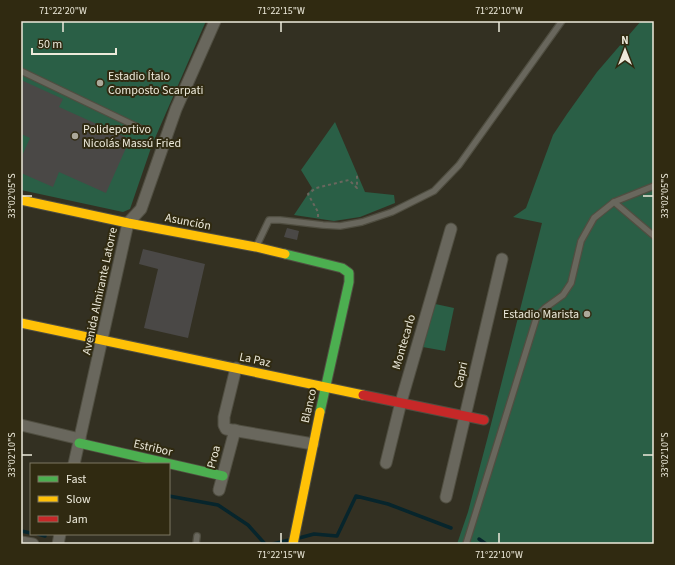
<svg xmlns="http://www.w3.org/2000/svg" width="675" height="565" viewBox="0 0 675 565" font-family="'Source Sans 3',sans-serif">
	<style>
		.green { fill: #2a5f46 }
		.lines { fill: none; stroke-linecap: round; stroke-linejoin: round }
		.stream { stroke: #07252c; stroke-width: 3.5 }
		.building { fill: #4a4846 }
		.lane-casing { stroke: #504e41; stroke-width: 8 }
		.street-casing { stroke: #504e41; stroke-width: 13 }
		.fast-casing { stroke: #504e41; stroke-width: 11 }
		.slow-casing { stroke: #504e41; stroke-width: 11 }
		.jam-casing { stroke: #504e41; stroke-width: 11 }
		.path { stroke: #69675e; stroke-width: 2; stroke-dasharray: 3 3; stroke-linecap: butt }
		.lane { stroke: #69675d; stroke-width: 5.5 }
		.street { stroke: #69675d; stroke-width: 11 }
		.fast { stroke: #4caf50; stroke-width: 9 }
		.slow { stroke: #ffc107; stroke-width: 9 }
		.jam { stroke: #c62828; stroke-width: 9 }
		.ticks { fill: none; stroke: #edeadb; stroke-width: 1.5 }
		.poi-dot { fill: #aca99a; stroke: #302a11; stroke-width: 1.5 }
		.labels { text-anchor: middle; dominant-baseline: central; stroke-width: 4; stroke-linejoin: round; paint-order: stroke }
		.poi-label { font-size: 12px; fill: #edeadb; stroke: #302a11; text-anchor: start }
		.street-label { font-size: 12px; fill: #edeadb; stroke: #302a11 }
		.neatline { fill: none; stroke: #edeadb; stroke-width: 1.5 }
		.ticks-label { font-size: 10px; text-anchor: middle; fill: #edeadb }
	</style>
	<rect width="100%" height="100%" fill="#333022"/>
	<!-- green -->
	<g class="green">
		<polygon points="21,21 206,21 152,145 130,209 123,212 21,190"/>
		<polygon points="641,21 654,21 654,544 457,544 468,512 488,436 542,223 513,217 526,208 553,135 567,114 597,72"/>
		<polygon points="335,122 365,192 394,195 395,203 360,217 334,221 294,215 312,188 301,170"/>
		<polygon points="426,302 454,308 445,351 417,346"/>
	</g>
	<g class="lines">
		<!-- stream -->
		<g class="stream">
			<polyline points="169,496 218,505 248,525 265,544"/>
			<polyline points="21,531 31,533"/>
			<polyline points="38,534 45,536"/>
			<polyline points="299,538 314,534 337,536 356,496 388,504 451,528"/>
			<polyline points="479,539 486,544"/>
			<polyline points="273,544 289,540"/>
		</g>
	</g>
	<!-- building -->
	<g class="building">
		<polygon points="21,80 63,99 59,107 130,139 106,193 59,172 53,187 21,173 21,158 30,138 21,134"/>
		<polygon points="287,228 299,231 297,240 284,237"/>
		<polygon points="143,249 205,264 188,338 144,328 158,269 139,264"/>
	</g>
	<g class="lines">
		<defs>
			<g id="lane">
				<polyline points="21,71 146,131"/>
				<polyline points="614,202 654,186"/>
				<polyline points="257,245 269,220 280,220 323,225 340,226 362,222 392,212 434,191 459,165 562,21"/>
				<polyline points="196,544 197,536"/>
				<polyline points="466,544 537,316 545,308 563,295 571,283 581,241 594,218 614,202 654,236"/>
			</g>
			<g id="street">
				<polyline points="236,368 224,417 224,425 226,429 313,444"/>
				<polyline points="21,425 80,439"/>
				<polyline points="386,463 401,402 451,229"/>
				<polyline points="74,464 128,223 141,209 176,109 215,21"/>
				<polyline points="219,490 235,430"/>
				<polyline points="446,497 502,259"/>
				<polyline points="21,542 33,544"/>
				<polyline points="58,544 60,534"/>
			</g>
			<g id="fast">
				<polyline points="285,254 342,268 349,273 349,282 320,412"/>
				<polyline points="79,443 223,476"/>
			</g>
			<g id="slow">
				<polyline points="21,200 128,223 256,247 285,254"/>
				<polyline points="21,323 363,395"/>
				<polyline points="293,544 320,412"/>
			</g>
			<polyline id="jam" points="363,395 484,420"/>
		</defs>
		<!-- lane casing -->
		<use href="#lane" class="lane-casing"/>
		<!-- street casing -->
		<use href="#street" class="street-casing"/>
		<!-- fast casing -->
		<use href="#fast" class="fast-casing"/>
		<!-- slow casing -->
		<use href="#slow" class="slow-casing"/>
		<!-- jam casing -->
		<use href="#jam" class="jam-casing"/>
		<!-- path -->
		<polyline class="path" points="318,217 318,212 308,194 316,188 349,180 357,188 357,173"/>
		<!-- lane -->
		<use href="#lane" class="lane"/>
		<!-- street -->
		<use href="#street" class="street"/>
		<!-- fast -->
		<use href="#fast" class="fast"/>
		<!-- slow -->
		<use href="#slow" class="slow"/>
		<!-- jam -->
		<use href="#jam" class="jam"/>
	</g>
	<!-- ticks -->
	<path class="ticks" d="M 63,22 L 63,32M 281,22 L 281,32M 499,22 L 499,32M 22,196 L 32,196M 643,196 L 653,196M 22,455 L 32,455M 643,455 L 653,455M 281,533 L 281,543M 499,533 L 499,543"/>
	<!-- markers -->
	<g class="poi-dot">
		<circle cx="100" cy="83" r="4"/>
		<circle cx="75" cy="136" r="4"/>
		<circle cx="587" cy="314" r="4"/>
	</g>
	<g class="labels">
		<!-- poi labels -->
		<g class="poi-label">
			<text x="108" y="76">Estadio Ítalo<tspan x="108" dy="14">Composto Scarpati</tspan></text>
			<text x="83" y="129">Polideportivo<tspan x="83" dy="14">Nicolás Massú Fried</tspan></text>
			<text x="579" y="314" text-anchor="end">Estadio Marista</text>
		</g>
		<!-- street labels -->
		<g class="street-label">
			<text transform="translate(188 222) rotate(11)">Asunción</text>
			<text transform="translate(100 291) rotate(-78)">Avenida Almirante Latorre</text>
			<text transform="translate(404 342) rotate(-74)">Montecarlo</text>
			<text transform="translate(255 360) rotate(12)">La Paz</text>
			<text transform="translate(461 375) rotate(-77)">Capri</text>
			<text transform="translate(309 406) rotate(-77)">Blanco</text>
			<text transform="translate(153 448) rotate(13)">Estribor</text>
			<text transform="translate(214 457) rotate(-76)">Proa</text>
		</g>
	</g>
	<!-- border -->
	<rect width="675" height="565" fill="none" stroke="#302a11" stroke-width="44"/>
	<!-- legend -->
	<rect x="30" y="463" width="140" height="72" fill="#302a11" stroke="#7c7762"/>
	<rect x="38" y="476" width="20" height="6" fill="#4caf50" stroke="#7c7762"/>
	<text x="66" y="483" font-size="12" fill="#edeadb">Fast</text>
	<rect x="38" y="496" width="20" height="6" fill="#ffc107" stroke="#7c7762"/>
	<text x="66" y="503" font-size="12" fill="#edeadb">Slow</text>
	<rect x="38" y="516" width="20" height="6" fill="#c62828" stroke="#7c7762"/>
	<text x="66" y="523" font-size="12" fill="#edeadb">Jam</text>
	<!-- north arrow -->
	<g transform="translate(625 50)" stroke="#302a11" stroke-width="3" paint-order="stroke">
	<path d="M0-3L7 15L0 10L-7 15Z" fill="#edeadb"/>
	<text y="-6" font-size="11" font-weight="bold" text-anchor="middle" fill="#edeadb">N</text>
	</g>
	<!-- scale -->
	<path d="M32 48v6h84v-6" fill="none" stroke="#edeadb" stroke-width="2"/>
	<text x="38" y="48" font-size="12" fill="#edeadb" stroke="#302a11" stroke-width="3" paint-order="stroke">50 m</text>
	<rect x="22" y="22" width="631" height="521" class="neatline"/>
	<g class="ticks-label">
		<text x="63" y="14">71°22'20"W</text>
		<text x="281" y="14">71°22'15"W</text>
		<text x="499" y="14">71°22'10"W</text>
		<text transform="translate(11 196) rotate(-90)" y="4">33°02'05"S</text>
		<text transform="translate(664 196) rotate(-90)" y="4">33°02'05"S</text>
		<text transform="translate(11 455) rotate(-90)" y="4">33°02'10"S</text>
		<text transform="translate(664 455) rotate(-90)" y="4">33°02'10"S</text>
		<text x="281" y="558">71°22'15"W</text>
		<text x="499" y="558">71°22'10"W</text>
	</g>
</svg>
